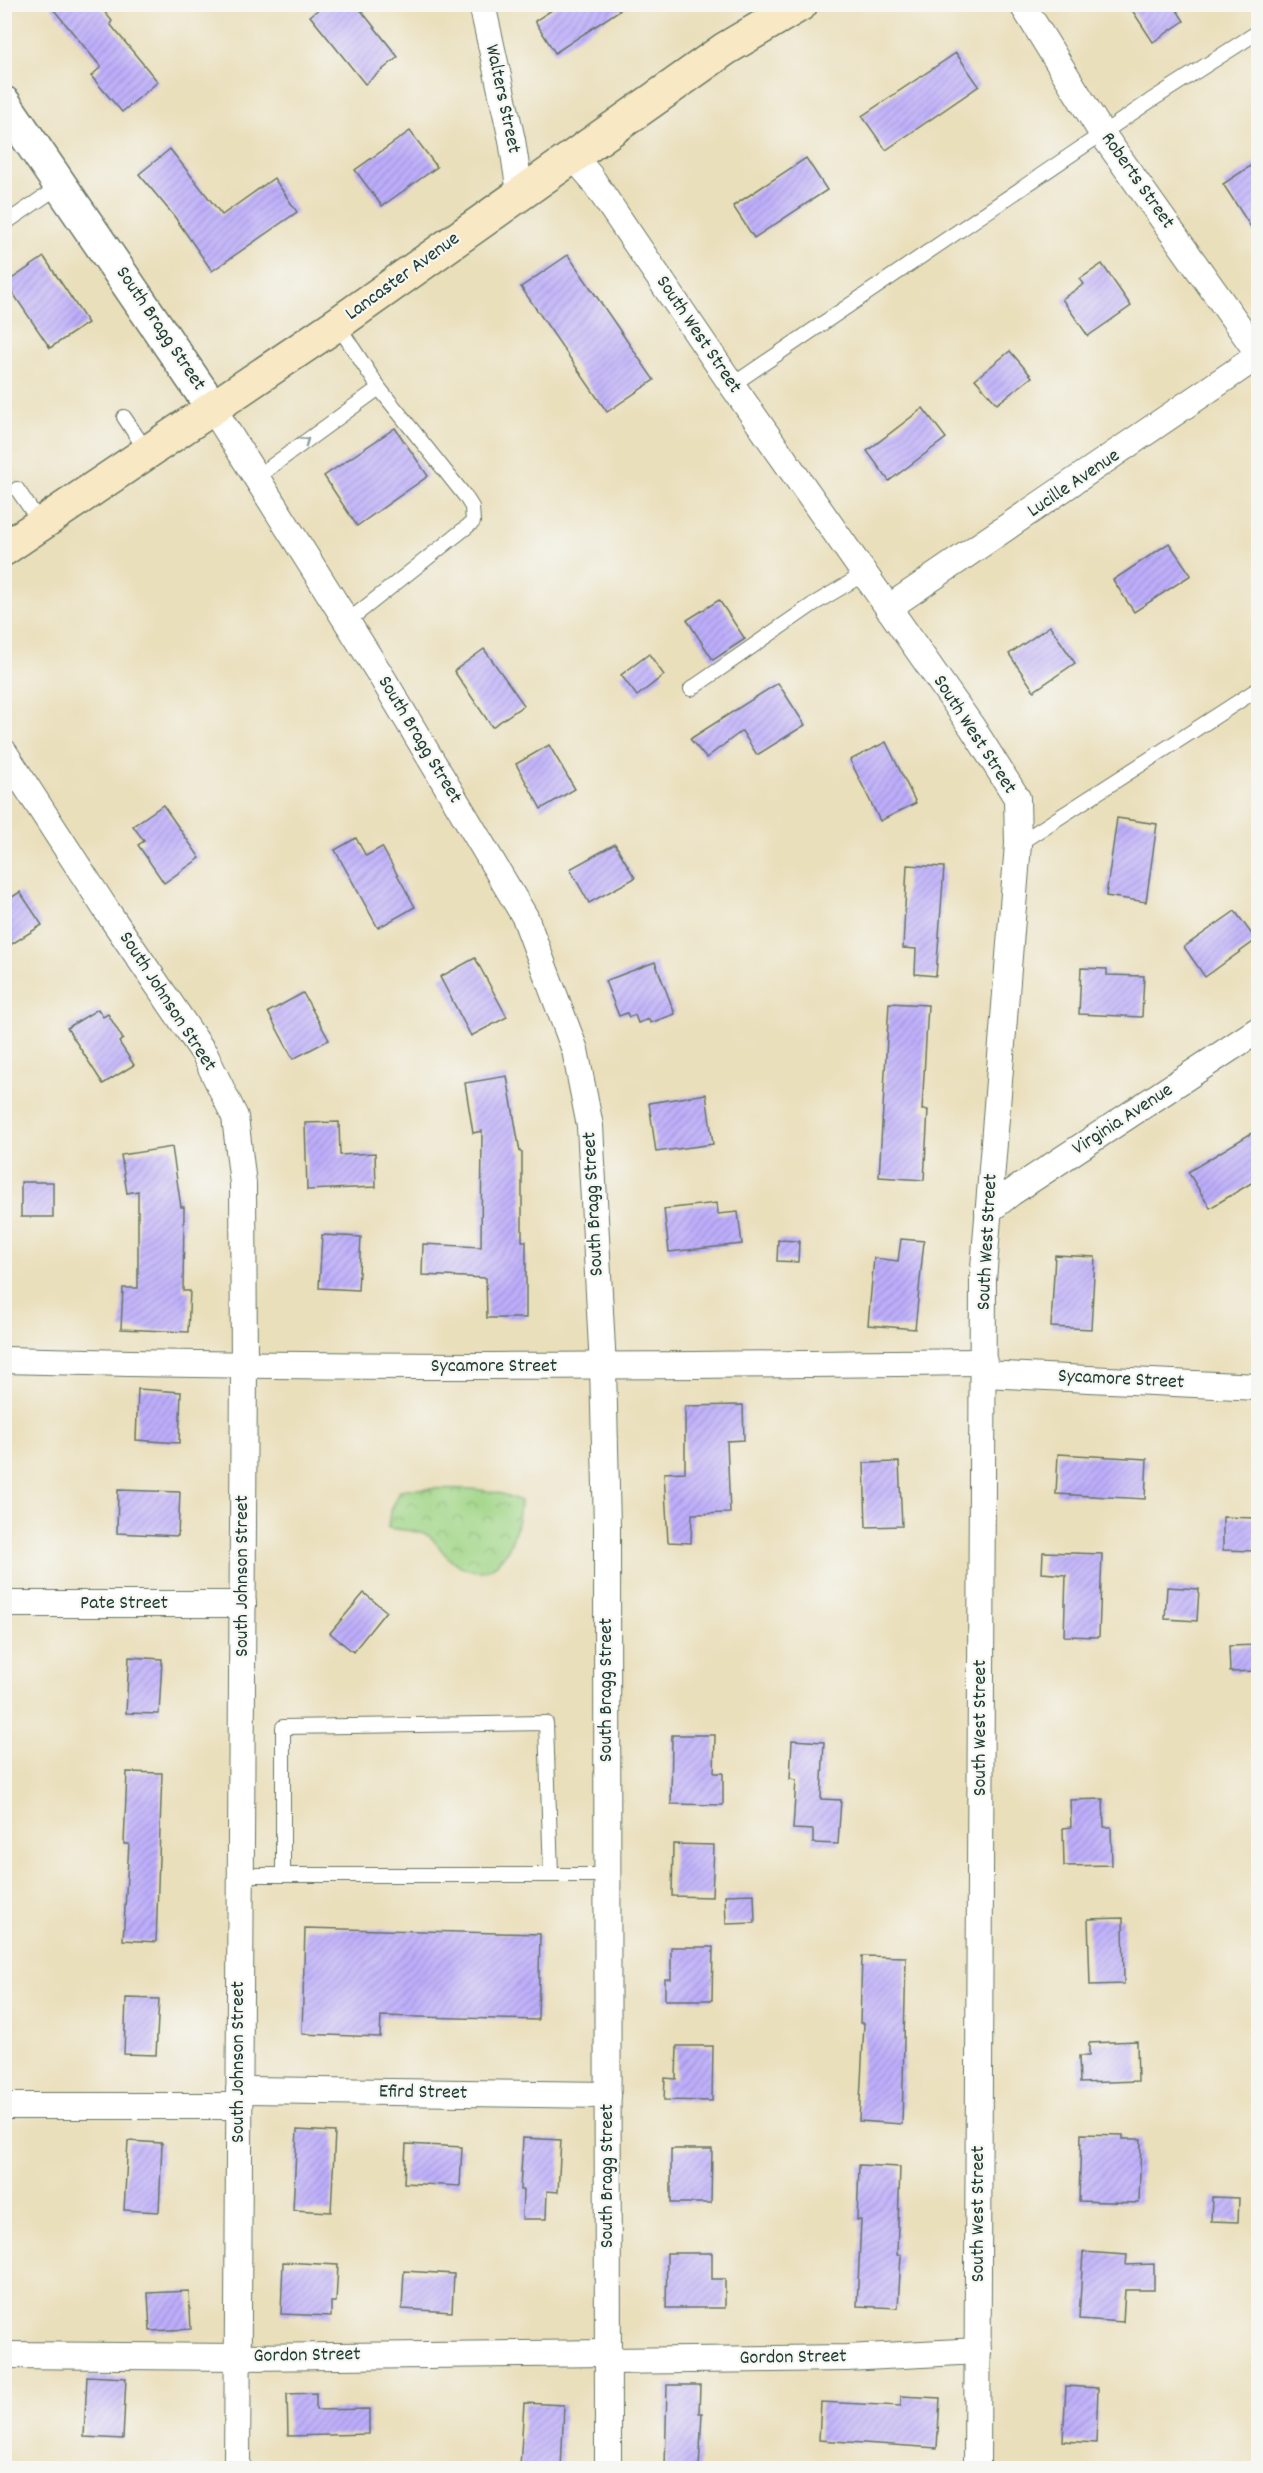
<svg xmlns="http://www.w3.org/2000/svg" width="1263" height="2473" viewBox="0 0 1263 2473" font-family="Dekko,sans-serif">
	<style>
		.park { fill: url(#park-crowns); stroke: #608a5e; stroke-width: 1.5 }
		.building { fill: url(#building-hatch) }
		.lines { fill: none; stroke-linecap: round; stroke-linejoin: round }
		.service-casing { stroke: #667663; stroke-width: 16 }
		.minor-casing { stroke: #667663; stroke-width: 28 }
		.tertiary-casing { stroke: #667663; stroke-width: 36 }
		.secondary-casing { stroke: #667663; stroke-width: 36 }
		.service { stroke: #fff; stroke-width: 14 }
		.minor { stroke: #fff; stroke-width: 26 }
		.tertiary { stroke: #fff; stroke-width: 33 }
		.secondary { stroke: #f8e8c3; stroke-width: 33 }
		.oneway { stroke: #8f9e9a }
		.labels { text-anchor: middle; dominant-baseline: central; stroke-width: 4.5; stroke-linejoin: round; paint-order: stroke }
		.street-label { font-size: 20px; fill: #1f3d34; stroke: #f6f6f2 }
	</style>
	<defs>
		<pattern id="park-crowns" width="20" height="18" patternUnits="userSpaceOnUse" patternTransform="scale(1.5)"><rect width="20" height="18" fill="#a1d687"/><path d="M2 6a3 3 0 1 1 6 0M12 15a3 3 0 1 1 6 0" fill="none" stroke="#83af6f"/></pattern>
		<pattern id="building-hatch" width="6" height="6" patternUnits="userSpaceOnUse" patternTransform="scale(1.5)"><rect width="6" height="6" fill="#beaefc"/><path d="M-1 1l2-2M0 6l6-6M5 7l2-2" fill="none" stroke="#9a8fcd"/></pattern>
	</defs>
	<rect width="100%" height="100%" fill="#f6f6f2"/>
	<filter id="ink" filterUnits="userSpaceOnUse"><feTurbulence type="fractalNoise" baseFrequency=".0167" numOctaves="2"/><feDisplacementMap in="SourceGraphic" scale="12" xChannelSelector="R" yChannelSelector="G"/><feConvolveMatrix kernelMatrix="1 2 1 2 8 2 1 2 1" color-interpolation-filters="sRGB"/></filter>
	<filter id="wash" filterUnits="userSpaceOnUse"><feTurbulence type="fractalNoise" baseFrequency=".008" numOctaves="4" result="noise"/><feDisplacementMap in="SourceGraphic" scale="24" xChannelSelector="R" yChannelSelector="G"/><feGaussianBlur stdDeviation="1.35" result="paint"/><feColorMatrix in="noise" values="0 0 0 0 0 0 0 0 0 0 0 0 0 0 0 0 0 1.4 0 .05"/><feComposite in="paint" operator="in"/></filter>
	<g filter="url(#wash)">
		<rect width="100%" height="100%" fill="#eadfbb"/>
		<!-- park -->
		<path class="park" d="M 405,1489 C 444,1489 485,1484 520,1501 C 518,1539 498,1595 451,1560 C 442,1553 437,1542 429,1536 C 420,1530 400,1530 388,1528 L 390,1513 L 400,1491 Z"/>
		<g id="blocks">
			<!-- building -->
			<g class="building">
				<polygon points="49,4 98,4 112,21 110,24 158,82 122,112 91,76 101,67"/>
				<polygon points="325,4 356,4 398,57 365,84 310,16"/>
				<polygon points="561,4 629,4 555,53 535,21"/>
				<polygon points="1128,4 1173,4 1184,21 1153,42"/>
				<polygon points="956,53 979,86 886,150 862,116"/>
				<polygon points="410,131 437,167 382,206 355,170"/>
				<polygon points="170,149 222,215 274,178 297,212 212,271 174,216 139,174"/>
				<polygon points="806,158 827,190 754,238 733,206"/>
				<polygon points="1258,161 1258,238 1223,184"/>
				<polygon points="568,255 654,380 607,412 521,287"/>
				<polygon points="44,257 88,323 50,348 6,283"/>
				<polygon points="1102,264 1131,306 1088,336 1062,299 1084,284 1080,279"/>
				<polygon points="1010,351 1032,377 997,404 975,379"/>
				<polygon points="923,408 946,438 889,481 867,451"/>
				<polygon points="395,428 428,476 357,526 324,476"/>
				<polygon points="1169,543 1191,575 1134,612 1113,580"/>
				<polygon points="719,600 745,639 713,660 687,620"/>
				<polygon points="1050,626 1075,663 1034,691 1009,654"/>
				<polygon points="484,649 524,705 492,727 454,671"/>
				<polygon points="649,654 664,675 637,696 621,675"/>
				<polygon points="778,683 805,725 757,755 742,731 706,758 690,739"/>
				<polygon points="886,742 916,803 880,821 850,760"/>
				<polygon points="549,745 575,789 541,809 516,764"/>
				<polygon points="163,805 200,858 164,883 138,845 144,841 133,826"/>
				<polygon points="1117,818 1157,824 1146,902 1106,896"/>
				<polygon points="356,838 366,856 382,847 415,907 378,928 335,850"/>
				<polygon points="615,844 635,878 589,903 570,869"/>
				<polygon points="907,865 944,867 936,976 915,974 916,949 903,948"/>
				<polygon points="20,892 42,925 4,949 4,902"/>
				<polygon points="1235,911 1256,940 1205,977 1184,947"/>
				<polygon points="475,958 507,1017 471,1036 440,977"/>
				<polygon points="655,962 675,1014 650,1023 649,1019 638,1023 635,1015 629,1017 627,1013 619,1016 605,981"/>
				<polygon points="1081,968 1107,969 1107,975 1144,976 1142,1017 1079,1014"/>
				<polygon points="303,993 329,1040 293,1059 268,1012"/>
				<polygon points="889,1003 928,1005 922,1110 928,1110 924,1180 879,1177"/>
				<polygon points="98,1009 103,1017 108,1014 123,1039 119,1042 134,1065 103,1084 67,1028"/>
				<polygon points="507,1076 520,1152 522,1152 522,1241 526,1241 526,1318 487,1318 486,1278 422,1275 423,1244 481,1247 482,1131 473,1133 465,1083"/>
				<polygon points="706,1094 713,1144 656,1152 649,1103"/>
				<polygon points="339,1122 340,1155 375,1153 376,1187 307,1190 305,1123"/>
				<polygon points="1258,1129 1258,1179 1210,1208 1188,1172"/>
				<polygon points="172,1147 181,1207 184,1207 183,1291 190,1291 188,1332 121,1329 123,1288 138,1288 138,1191 127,1193 121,1155"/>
				<rect x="21" y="1182" width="32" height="35"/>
				<polygon points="717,1203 718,1214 738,1212 742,1244 669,1252 664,1209"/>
				<polygon points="322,1235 361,1237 358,1290 319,1288"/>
				<polygon points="901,1239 924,1241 915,1329 868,1325 874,1258 898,1261"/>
				<polygon points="778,1240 799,1241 798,1262 777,1261"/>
				<polygon points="1055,1255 1095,1257 1091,1329 1051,1327"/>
				<polygon points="138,1389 181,1392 179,1443 136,1440"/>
				<polygon points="743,1405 744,1440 727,1441 730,1513 692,1514 691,1543 668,1542 664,1473 685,1472 685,1406"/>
				<polygon points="1058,1454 1147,1459 1145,1499 1056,1494"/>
				<polygon points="899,1462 902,1526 866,1527 864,1463"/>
				<polygon points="118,1490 180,1492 178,1536 117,1533"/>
				<polygon points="1223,1517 1256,1518 1255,1551 1223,1550"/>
				<polygon points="1043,1552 1102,1554 1099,1637 1064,1636 1066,1575 1042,1573"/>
				<polygon points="1167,1587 1199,1589 1197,1621 1165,1619"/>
				<polygon points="364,1593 386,1611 353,1652 330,1633"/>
				<polygon points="1258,1645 1258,1671 1230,1672 1229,1646"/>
				<polygon points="129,1657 162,1659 159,1714 126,1713"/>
				<polygon points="672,1735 715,1735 714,1773 723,1773 723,1805 671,1804"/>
				<polygon points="792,1740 824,1742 821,1799 841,1800 838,1844 813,1843 813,1830 793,1829 796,1780 790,1779"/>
				<polygon points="127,1772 162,1773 156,1942 123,1940 129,1844 124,1844"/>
				<polygon points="1103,1799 1104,1827 1111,1827 1112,1865 1064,1866 1063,1828 1071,1827 1070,1800"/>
				<polygon points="673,1844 714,1845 712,1897 672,1896"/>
				<polygon points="754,1894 755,1923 726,1924 725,1895"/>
				<polygon points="1123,1918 1124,1984 1090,1985 1088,1919"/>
				<polygon points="305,1928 540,1934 538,2020 381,2016 380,2037 302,2034"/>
				<polygon points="671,1947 713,1947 712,2000 665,2000 665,1979 671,1979"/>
				<polygon points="862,1956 906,1957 902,2124 859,2121 864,2023 860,2023"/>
				<polygon points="126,1998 159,1999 156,2055 124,2054"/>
				<polygon points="1137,2041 1138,2081 1080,2083 1079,2056 1089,2056 1089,2043"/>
				<polygon points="677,2046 713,2046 712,2101 664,2100 665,2078 676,2079"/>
				<polygon points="297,2130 335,2132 331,2212 293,2210"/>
				<polygon points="1081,2134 1123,2135 1123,2139 1141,2139 1139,2203 1079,2201"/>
				<polygon points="523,2138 561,2140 558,2192 547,2191 546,2219 522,2219 523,2190 520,2190"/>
				<polygon points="128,2141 162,2143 159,2212 124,2210"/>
				<polygon points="406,2144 462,2147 460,2186 404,2183"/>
				<polygon points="671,2149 712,2149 711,2203 671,2203"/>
				<polygon points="859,2165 900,2167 897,2255 901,2255 898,2308 857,2306 861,2220 857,2220"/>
				<polygon points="1212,2197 1239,2198 1238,2222 1211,2221"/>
				<polygon points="1083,2252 1127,2255 1126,2265 1154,2264 1154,2290 1125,2290 1123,2322 1079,2319"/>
				<polygon points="667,2253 712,2253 712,2279 725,2279 725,2308 666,2308"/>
				<polygon points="283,2262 338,2265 336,2302 331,2302 331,2316 281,2314"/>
				<polygon points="404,2271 454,2274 452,2312 402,2309"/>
				<polygon points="189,2291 191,2329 150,2331 148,2293"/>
				<polygon points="87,2376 126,2378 123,2439 84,2437"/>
				<polygon points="667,2385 700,2385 699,2413 702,2413 699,2469 665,2469"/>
				<polygon points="1066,2386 1098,2388 1096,2443 1063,2441"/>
				<polygon points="316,2393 316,2410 369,2409 369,2434 288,2436 287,2394"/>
				<polygon points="901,2396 940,2398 937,2448 819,2440 821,2402 901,2406"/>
				<polygon points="524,2403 564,2405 561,2469 520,2467"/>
			</g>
		</g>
	</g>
	<g filter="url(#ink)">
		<use href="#blocks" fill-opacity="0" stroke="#667663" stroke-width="1.5"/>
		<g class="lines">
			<defs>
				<g id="service">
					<polyline points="4,224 61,185"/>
					<polyline points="337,324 379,388 465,496 472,507 473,522 358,613 346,620"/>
					<polyline points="732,385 1150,101 1258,32"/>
					<polyline points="124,417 147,452"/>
					<polyline points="258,476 379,388"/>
					<polyline points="17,489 41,524"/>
					<polyline points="691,689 812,605 864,574"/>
					<polyline points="1018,844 1258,689"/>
					<polyline points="240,1875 607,1875"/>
					<polyline points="283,1875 283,1727 546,1723 551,1875"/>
				</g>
				<g id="minor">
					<polyline points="482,4 512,140 520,193"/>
					<polyline points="1022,4 1103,135 1258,353"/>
					<polyline points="573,156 590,176 732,385 972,727 1017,798 1018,844 983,1280 977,2468"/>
					<polyline points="212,407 383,679 525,917 575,1050 590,1126 603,1367 607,1527 608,2468"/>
					<polyline points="888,608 1258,356"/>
					<polyline points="4,752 107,911 204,1053 235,1117 243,1184 244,1366 237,2468"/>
					<polyline points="988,1211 1011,1193 1258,1030"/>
					<path d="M 4,1360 C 331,1369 658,1366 984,1362"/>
					<polyline points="984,1374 1258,1387"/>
					<polyline points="4,1604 243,1604"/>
					<polyline points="239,2090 608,2095"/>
					<polyline points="4,2106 239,2106"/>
					<polyline points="4,2355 238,2357 609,2353"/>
					<polyline points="608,2361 847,2358 978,2351"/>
				</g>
				<polyline id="tertiary" points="4,103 212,407"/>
				<polyline id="secondary" points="4,549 337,324 725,49 801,4"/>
			</defs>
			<!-- service casing -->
			<use href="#service" class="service-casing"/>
			<!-- minor casing -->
			<use href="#minor" class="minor-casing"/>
			<!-- tertiary casing -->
			<use href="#tertiary" class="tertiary-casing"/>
			<!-- secondary casing -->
			<use href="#secondary" class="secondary-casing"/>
			<!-- service -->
			<use href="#service" class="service"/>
			<!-- minor -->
			<use href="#minor" class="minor"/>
			<!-- tertiary -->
			<use href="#tertiary" class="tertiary"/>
			<!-- secondary -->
			<use href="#secondary" class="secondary"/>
		</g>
		<!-- one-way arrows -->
		<defs><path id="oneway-chevron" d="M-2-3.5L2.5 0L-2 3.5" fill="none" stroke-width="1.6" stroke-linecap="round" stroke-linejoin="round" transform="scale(1.5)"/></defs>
		<use class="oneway" href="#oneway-chevron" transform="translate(305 441) rotate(-36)"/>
	</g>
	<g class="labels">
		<!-- street labels -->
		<g class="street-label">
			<text transform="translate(502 99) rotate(78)">Walters Street</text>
			<text transform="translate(1137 181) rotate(55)">Roberts Street</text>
			<text transform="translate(403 277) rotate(-36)">Lancaster Avenue</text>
			<text transform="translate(160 329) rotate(56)">South Bragg Street</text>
			<text transform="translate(698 335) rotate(56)">South West Street</text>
			<text transform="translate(1074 484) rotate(-34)">Lucille Avenue</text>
			<text transform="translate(974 735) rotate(57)">South West Street</text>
			<text transform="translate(419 740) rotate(59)">South Bragg Street</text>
			<text transform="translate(167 1002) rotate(57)">South Johnson Street</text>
			<text transform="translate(1123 1120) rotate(-33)">Virginia Avenue</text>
			<text transform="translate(594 1204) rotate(-93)">South Bragg Street</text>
			<text transform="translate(988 1242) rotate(-87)">South West Street</text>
			<text x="494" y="1367">Sycamore Street</text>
			<text transform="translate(1121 1380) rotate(3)">Sycamore Street</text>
			<text transform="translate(243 1576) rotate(-90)">South Johnson Street</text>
			<text x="124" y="1604">Pate Street</text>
			<text transform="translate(607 1690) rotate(-90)">South Bragg Street</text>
			<text transform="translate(981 1728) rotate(-90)">South West Street</text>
			<text transform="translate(239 2062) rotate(-90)">South Johnson Street</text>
			<text transform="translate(423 2093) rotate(1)">Efird Street</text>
			<text transform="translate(608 2176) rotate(-90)">South Bragg Street</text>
			<text transform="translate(979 2214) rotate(-90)">South West Street</text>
			<text transform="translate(307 2356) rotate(-1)">Gordon Street</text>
			<text transform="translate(793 2358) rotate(-1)">Gordon Street</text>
		</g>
	</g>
	<!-- margin -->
	<rect width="1263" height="2473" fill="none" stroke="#f6f6f2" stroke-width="24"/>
</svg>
